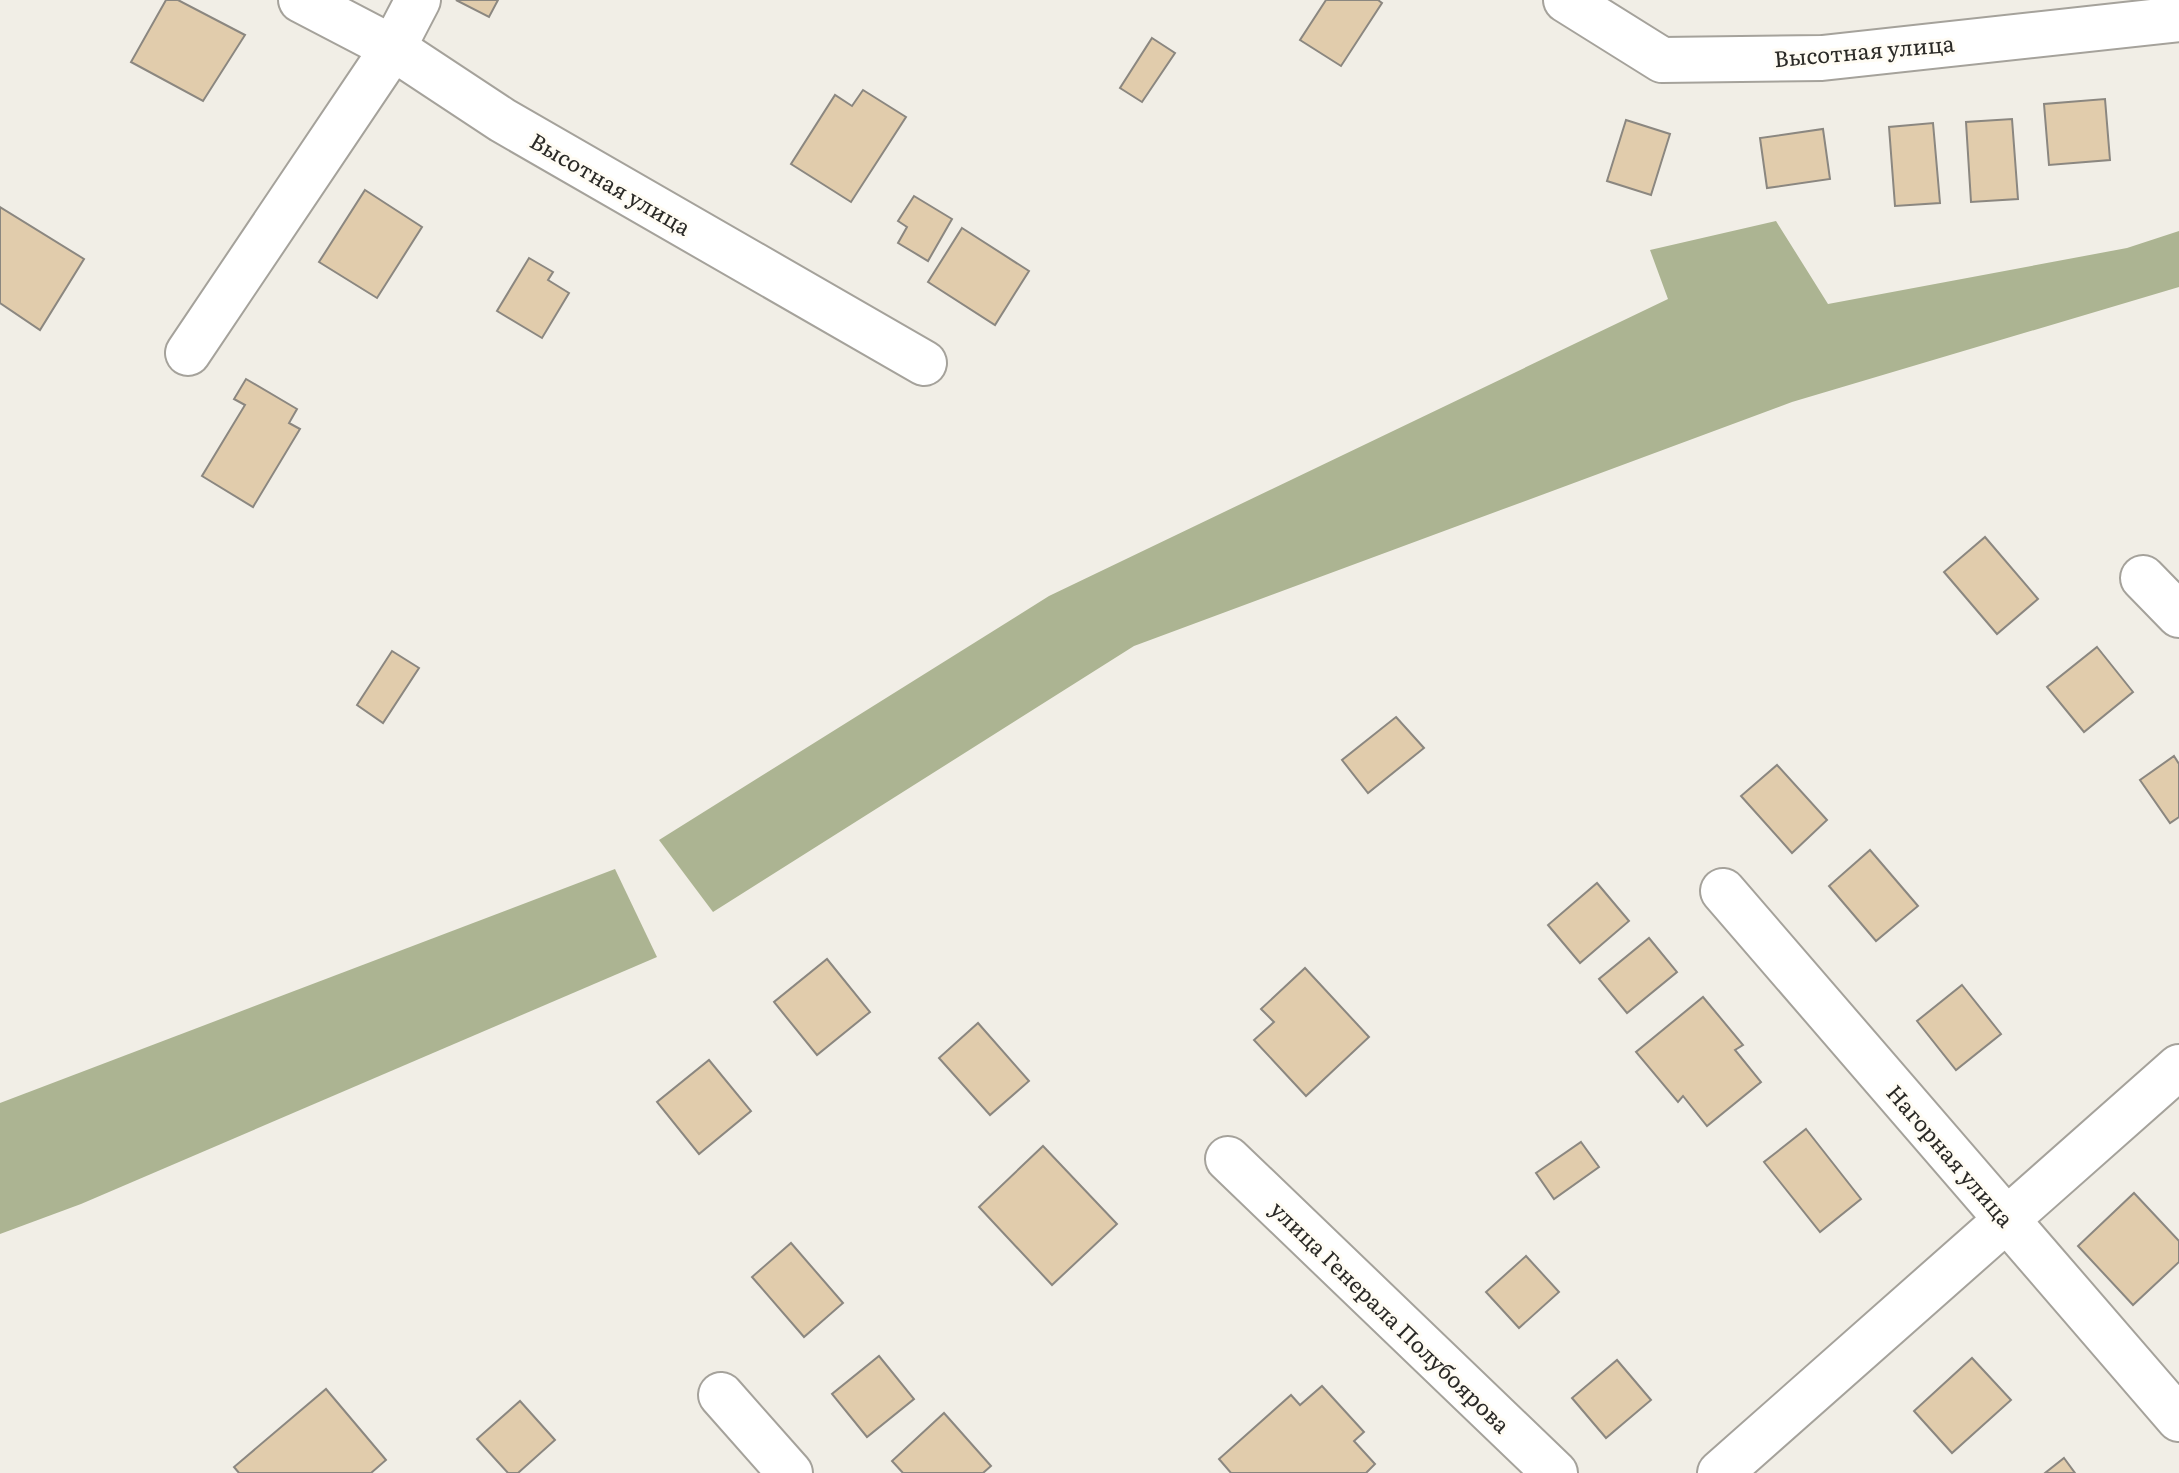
<svg xmlns="http://www.w3.org/2000/svg" width="2179" height="1473" viewBox="0 0 2179 1473" font-family="Literata,serif">
	<style>
		.forest { fill: #acb492 }
		.building { fill: #e1ccac; stroke: #8b8780; stroke-width: 2 }
		.lines { fill: none; stroke-linecap: round; stroke-linejoin: round }
		.minor-casing { stroke: #a5a29b; stroke-width: 48 }
		.minor { stroke: #fff; stroke-width: 44 }
		.labels { text-anchor: middle; dominant-baseline: central; stroke-width: 6; stroke-linejoin: round; paint-order: stroke }
		.street-label { font-size: 22px; fill: #2b2a27; stroke: #fffcf4 }
	</style>
	<rect width="100%" height="100%" fill="#f1eee6"/>
	<!-- forest -->
	<g class="forest">
		<polygon points="1776,221 1828,304 2127,248 2179,231 2179,287 1792,402 1134,646 713,912 659,840 1049,596 1668,299 1650,250"/>
		<polygon points="615,869 657,957 81,1204 0,1234 0,1103"/>
	</g>
	<!-- building -->
	<g class="building">
		<polygon points="166,0 178,0 245,35 203,101 131,62"/>
		<polygon points="456,0 498,0 489,17"/>
		<polygon points="1326,0 1378,0 1382,3 1341,66 1300,40"/>
		<polygon points="1152,38 1175,53 1142,102 1120,88"/>
		<polygon points="863,90 906,117 851,202 791,164 835,95 852,106"/>
		<polygon points="2105,99 2110,160 2049,165 2044,104"/>
		<polygon points="2012,119 2018,199 1971,202 1966,122"/>
		<polygon points="1626,120 1670,134 1651,195 1607,181"/>
		<polygon points="1933,123 1940,203 1895,206 1889,127"/>
		<polygon points="1823,129 1830,179 1767,188 1760,138"/>
		<polygon points="365,190 422,227 377,298 319,262"/>
		<polygon points="914,196 952,219 928,261 898,243 907,227 898,221"/>
		<polygon points="0,207 84,259 40,330 0,303"/>
		<polygon points="962,228 1029,271 995,325 928,282"/>
		<polygon points="529,258 553,272 548,280 569,293 542,338 497,311"/>
		<polygon points="246,379 297,409 289,423 300,429 253,507 202,476 245,405 234,399"/>
		<polygon points="1985,537 2038,599 1997,634 1944,572"/>
		<polygon points="2097,647 2133,692 2084,732 2047,687"/>
		<polygon points="392,651 419,668 383,723 357,705"/>
		<polygon points="1396,717 1424,748 1368,793 1342,760"/>
		<polygon points="2174,756 2179,764 2179,817 2170,823 2140,780"/>
		<polygon points="1777,765 1827,820 1792,853 1741,796"/>
		<polygon points="1870,850 1918,906 1876,941 1829,886"/>
		<polygon points="1597,883 1629,921 1580,963 1548,925"/>
		<polygon points="1649,938 1677,972 1627,1013 1599,979"/>
		<polygon points="827,959 870,1012 817,1055 774,1002"/>
		<polygon points="1305,968 1369,1037 1306,1096 1254,1040 1274,1022 1261,1009"/>
		<polygon points="1962,985 2001,1034 1956,1070 1917,1021"/>
		<polygon points="1703,997 1743,1045 1735,1050 1761,1082 1707,1126 1683,1096 1678,1102 1636,1052"/>
		<polygon points="978,1023 1029,1081 990,1115 939,1058"/>
		<polygon points="709,1060 751,1111 699,1154 657,1102"/>
		<polygon points="1806,1129 1861,1199 1820,1232 1764,1162"/>
		<polygon points="1581,1142 1599,1167 1554,1199 1536,1173"/>
		<polygon points="1043,1146 1117,1224 1052,1285 979,1207"/>
		<polygon points="2134,1193 2179,1241 2179,1262 2133,1305 2078,1246"/>
		<polygon points="791,1243 843,1303 804,1337 752,1277"/>
		<polygon points="1526,1256 1559,1292 1519,1328 1486,1292"/>
		<polygon points="879,1356 914,1399 867,1437 832,1394"/>
		<polygon points="1972,1358 2011,1400 1952,1453 1914,1411"/>
		<polygon points="1617,1360 1651,1400 1606,1438 1572,1398"/>
		<polygon points="1322,1386 1364,1432 1354,1441 1375,1464 1366,1473 1231,1473 1219,1459 1291,1395 1300,1405"/>
		<polygon points="326,1389 386,1460 371,1473 239,1473 234,1467"/>
		<polygon points="520,1401 555,1440 518,1473 508,1473 477,1439"/>
		<polygon points="944,1413 991,1466 983,1473 903,1473 892,1461"/>
		<polygon points="2064,1458 2075,1473 2045,1473"/>
	</g>
	<g class="lines">
		<defs>
			<g id="minor">
				<polyline points="301,0 393,48 502,120 924,363"/>
				<polyline points="1566,0 1662,60 1822,58 2179,19"/>
				<polyline points="188,353 393,48 418,0"/>
				<polyline points="2143,578 2179,615"/>
				<polyline points="1723,891 2179,1419"/>
				<polyline points="1228,1159 1555,1473"/>
				<polyline points="721,1395 790,1473"/>
				<polyline points="1720,1473 2179,1067"/>
			</g>
		</defs>
		<!-- minor casing -->
		<use href="#minor" class="minor-casing"/>
		<!-- minor -->
		<use href="#minor" class="minor"/>
	</g>
	<g class="labels">
		<!-- street labels -->
		<g class="street-label">
			<text transform="translate(1864 50) rotate(-5)">Высотная улица</text>
			<text transform="translate(611 183) rotate(30)">Высотная улица</text>
			<text transform="translate(1951 1155) rotate(49)">Нагорная улица</text>
			<text transform="translate(1391 1316) rotate(44)">улица Генерала Полубоярова</text>
		</g>
	</g>
</svg>
